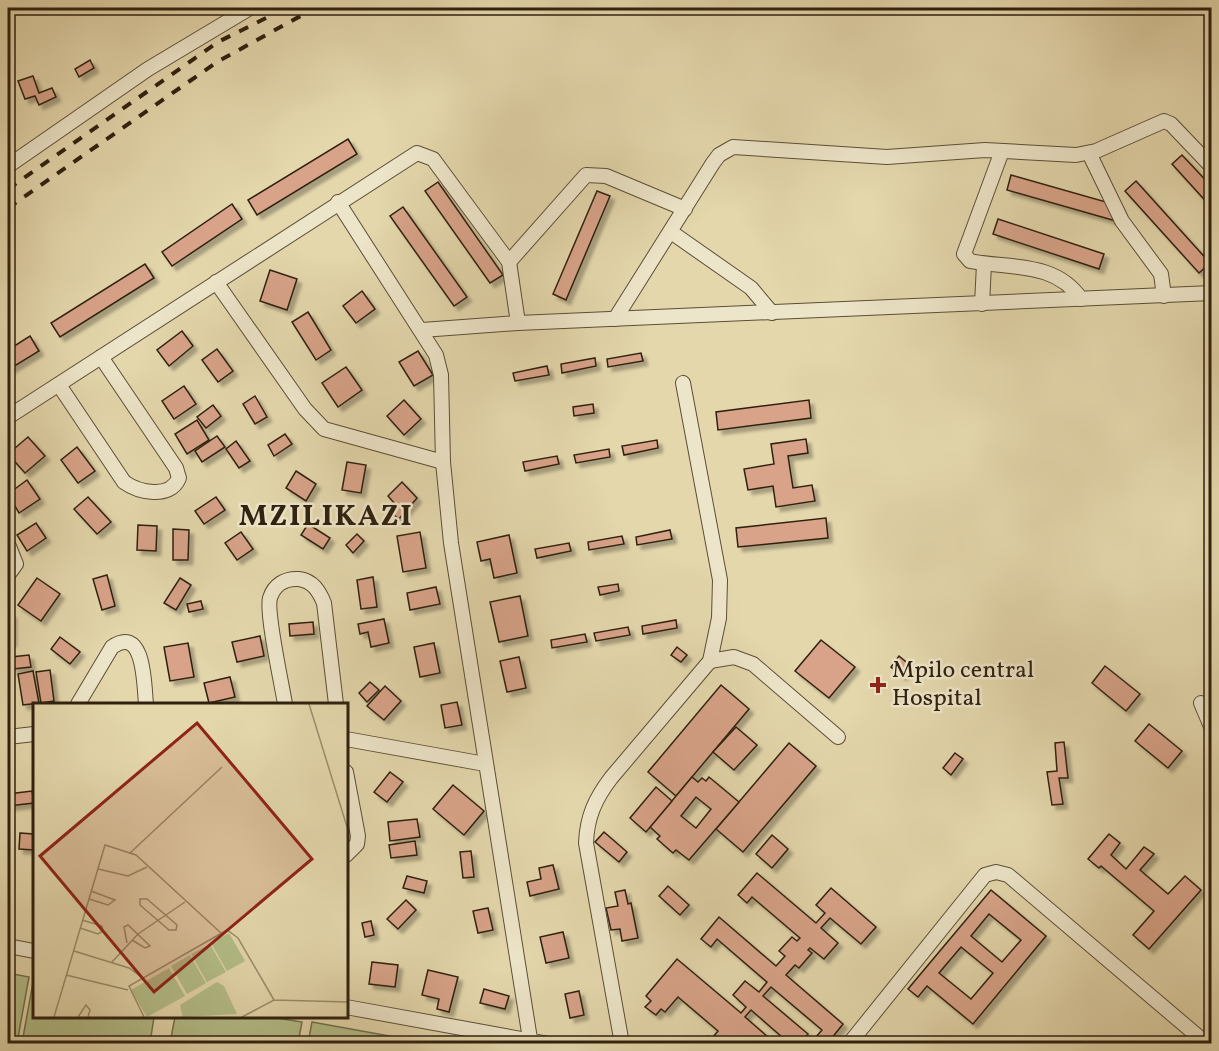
<svg xmlns="http://www.w3.org/2000/svg" width="1219" height="1051" viewBox="0 0 1219 1051" font-family="Vollkorn,serif">
	<style>
		.green { fill: #b4be89; stroke: #72704c; stroke-width: 1.5 }
		.building { fill: #d8a389; stroke: #2f210f; stroke-width: 1.5; fill-rule: evenodd; filter: url(#shadow) }
		.lines { fill: none; stroke-linecap: round; stroke-linejoin: round }
		.minor-casing { stroke: #5c4e36; stroke-width: 16 }
		.minor { stroke: #ede5c9; stroke-width: 14 }
		.rail { stroke: #2f210f; stroke-width: 4; stroke-dasharray: 10 10; stroke-linecap: butt }
		.poi-dot { fill: #8f2418; stroke: #ede5c9; stroke-width: 2 }
		.labels { text-anchor: middle; dominant-baseline: central; stroke-width: 5; stroke-linejoin: round; paint-order: stroke }
		.poi-label { font-size: 24px; fill: #2f210f; stroke: #ede5c9; text-anchor: start }
		.district-label { font-size: 30px; font-weight: bold; letter-spacing: 1.5px; fill: #2f210f; stroke: #ede5c9 }
		.inset-road { fill: none; stroke: #9c8e6d; stroke-width: 1.5 }
		.view { fill: #8f2418; fill-opacity: 0.15; stroke: #8f2418; stroke-width: 3 }
		.inset-edge { fill: none; stroke: #2f210f; stroke-width: 3 }
	</style>
	<defs>
		<filter id="shadow"><feDropShadow dx="4.5" dy="4.5" stdDeviation="1.5" flood-color="#0004"/></filter>
	</defs>
	<rect width="100%" height="100%" fill="#e4d7ac"/>
	<filter id="stains"><feTurbulence type="fractalNoise" baseFrequency=".00333" numOctaves="4"/><feColorMatrix values="0 0 0 0 .2 0 0 0 0 .09 0 0 0 0 .02 0 0 0 .5 -.17"/></filter>
	<radialGradient id="worn" r=".72"><stop offset=".6" stop-color="#630" stop-opacity="0"/><stop offset="1" stop-color="#630" stop-opacity=".3"/></radialGradient>
	<!-- green -->
	<g class="green">
		<polygon points="8,973 29,977 17,1043 8,1043"/>
		<polygon points="34,977 34,1016 154,1017 150,1043 22,1043"/>
		<polygon points="271,1017 302,1022 298,1043 170,1043 175,1017"/>
		<polygon points="312,1022 428,1043 308,1043"/>
	</g>
	<!-- building -->
	<g class="building">
		<polygon points="90,60 94,68 79,77 75,69"/>
		<polygon points="33,76 39,93 52,88 56,97 39,105 35,96 25,99 18,81"/>
		<polygon points="348,139 357,154 257,215 248,200"/>
		<polygon points="1182,155 1212,187 1212,208 1172,164"/>
		<polygon points="1011,175 1120,206 1116,221 1007,190"/>
		<polygon points="1136,181 1210,263 1199,273 1125,191"/>
		<polygon points="438,182 503,275 490,283 425,191"/>
		<polygon points="597,191 610,196 566,300 553,294"/>
		<polygon points="232,204 242,219 172,266 162,252"/>
		<polygon points="403,207 467,297 454,306 390,216"/>
		<polygon points="998,219 1104,254 1099,269 993,234"/>
		<polygon points="145,264 154,278 60,337 51,323"/>
		<polygon points="270,270 297,279 287,310 260,301"/>
		<polygon points="362,291 375,309 356,323 343,306"/>
		<polygon points="308,312 331,350 316,360 292,322"/>
		<polygon points="182,331 193,346 169,366 157,350"/>
		<polygon points="30,336 39,351 8,370 8,350"/>
		<polygon points="217,349 233,371 218,382 202,360"/>
		<polygon points="418,351 433,375 414,386 399,362"/>
		<polygon points="641,353 643,361 608,367 607,359"/>
		<polygon points="595,358 596,366 562,373 561,364"/>
		<polygon points="547,366 549,375 515,381 513,373"/>
		<polygon points="346,367 362,390 338,407 322,383"/>
		<polygon points="184,386 196,404 174,419 162,401"/>
		<polygon points="255,396 267,417 255,424 243,404"/>
		<polygon points="404,400 421,419 404,435 387,416"/>
		<polygon points="809,400 811,418 718,430 716,412"/>
		<polygon points="593,404 594,413 574,416 573,407"/>
		<polygon points="213,405 221,416 206,428 197,417"/>
		<polygon points="197,420 209,440 187,454 175,434"/>
		<polygon points="285,434 292,444 274,456 268,445"/>
		<polygon points="217,436 225,447 202,462 195,451"/>
		<polygon points="28,437 45,456 25,473 8,454"/>
		<polygon points="806,439 808,453 788,456 793,488 812,485 815,501 776,507 773,486 748,490 744,469 774,464 771,444"/>
		<polygon points="657,440 658,448 624,455 622,446"/>
		<polygon points="236,441 250,461 239,468 226,449"/>
		<polygon points="77,447 95,471 78,483 61,460"/>
		<polygon points="609,449 610,457 576,463 574,455"/>
		<polygon points="557,456 559,464 525,471 523,462"/>
		<polygon points="347,462 366,465 361,493 342,490"/>
		<polygon points="296,471 316,484 306,501 286,488"/>
		<polygon points="27,480 40,499 19,513 8,494"/>
		<polygon points="402,482 417,498 399,519 389,511 395,504 388,496"/>
		<polygon points="88,497 111,522 97,534 74,509"/>
		<polygon points="216,497 225,510 204,524 195,511"/>
		<polygon points="826,518 828,538 738,547 736,528"/>
		<polygon points="36,523 46,538 27,551 17,535"/>
		<polygon points="308,524 330,538 323,549 301,535"/>
		<polygon points="138,525 157,526 156,551 137,550"/>
		<polygon points="173,529 189,530 188,560 173,560"/>
		<polygon points="670,530 672,539 637,545 636,537"/>
		<polygon points="241,532 253,549 237,560 225,543"/>
		<polygon points="420,532 426,568 403,572 397,536"/>
		<polygon points="357,534 364,541 353,553 346,545"/>
		<polygon points="509,535 517,573 494,578 490,559 481,561 477,542"/>
		<polygon points="622,536 624,544 589,550 588,542"/>
		<polygon points="569,543 571,551 537,558 535,549"/>
		<polygon points="107,575 115,606 102,610 93,579"/>
		<polygon points="373,577 377,607 361,609 357,580"/>
		<polygon points="37,578 60,594 41,621 18,605"/>
		<polygon points="180,578 191,585 176,610 164,603"/>
		<polygon points="618,584 619,591 600,595 598,587"/>
		<polygon points="436,587 440,604 410,610 407,593"/>
		<polygon points="520,596 528,636 499,642 490,602"/>
		<polygon points="201,601 203,609 189,612 187,604"/>
		<rect x="8" y="614" width="4" height="28"/>
		<polygon points="384,619 389,643 371,647 368,632 360,634 358,624"/>
		<polygon points="676,620 677,628 643,634 642,626"/>
		<polygon points="313,622 314,634 290,636 289,624"/>
		<polygon points="628,627 630,635 596,641 594,633"/>
		<polygon points="585,634 587,642 552,648 551,640"/>
		<polygon points="260,636 264,656 237,662 232,642"/>
		<polygon points="60,637 80,652 70,664 51,649"/>
		<polygon points="821,640 855,667 829,698 795,671"/>
		<polygon points="188,643 194,677 170,681 164,647"/>
		<polygon points="434,643 440,673 420,677 414,647"/>
		<polygon points="677,647 687,655 681,662 671,655"/>
		<polygon points="29,655 31,667 13,669 11,657"/>
		<polygon points="899,656 911,666 902,676 891,667"/>
		<polygon points="519,657 526,688 507,692 500,661"/>
		<polygon points="1105,666 1140,694 1126,711 1092,683"/>
		<polygon points="50,670 54,701 41,703 36,672"/>
		<polygon points="33,671 39,703 23,705 18,674"/>
		<polygon points="230,677 235,697 209,703 204,683"/>
		<polygon points="370,682 379,690 367,702 359,693"/>
		<polygon points="721,685 749,709 676,796 648,772"/>
		<polygon points="385,686 401,701 384,720 367,706"/>
		<polygon points="457,702 462,725 445,728 441,705"/>
		<polygon points="1149,724 1182,751 1168,768 1135,741"/>
		<polygon points="736,727 757,745 734,770 713,752"/>
		<polygon points="1064,742 1068,778 1059,778 1063,804 1052,805 1047,772 1057,771 1055,743"/>
		<polygon points="789,743 816,766 743,852 716,829"/>
		<polygon points="955,753 963,759 951,775 943,768"/>
		<polygon points="390,772 403,782 387,802 374,792"/>
		<path d="M 692,777 L 698,782 L 702,778 L 706,781 L 709,777 L 739,802 L 689,860 L 676,850 L 673,853 L 657,839 L 660,836 L 650,827 ZM 696,797 L 711,809 L 696,828 L 681,816 Z"/>
		<polygon points="453,785 484,811 464,835 433,809"/>
		<polygon points="656,787 672,801 646,832 630,818"/>
		<polygon points="32,791 34,803 8,806 8,794"/>
		<polygon points="417,819 420,837 390,841 388,822"/>
		<polygon points="604,832 627,852 619,862 595,842"/>
		<polygon points="20,833 34,834 34,850 19,849"/>
		<polygon points="1109,834 1120,843 1111,855 1126,869 1144,847 1154,854 1140,870 1168,894 1185,876 1201,890 1149,949 1133,935 1154,911 1101,866 1099,868 1088,859"/>
		<polygon points="772,835 788,849 772,868 756,854"/>
		<polygon points="415,841 417,855 391,858 389,845"/>
		<polygon points="471,851 474,877 463,878 460,852"/>
		<polygon points="553,865 559,889 530,896 527,882 541,879 539,868"/>
		<polygon points="757,873 816,923 825,913 816,905 831,888 876,927 861,944 830,918 821,928 838,943 824,959 810,948 808,950 812,953 799,968 795,965 786,975 843,1024 827,1044 821,1044 815,1038 822,1030 771,987 763,996 808,1034 799,1044 790,1044 751,1010 745,1017 776,1044 702,1044 708,1036 712,1038 718,1031 678,997 665,1012 661,1009 656,1015 645,1007 651,1001 646,996 677,959 741,1013 746,1007 733,995 745,981 759,992 767,982 717,939 711,947 701,939 719,917 776,966 785,956 779,951 792,937 797,941 800,938 752,897 747,903 738,895"/>
		<polygon points="407,876 427,881 424,893 403,888"/>
		<polygon points="668,886 689,905 680,915 659,896"/>
		<polygon points="625,890 628,904 631,903 638,938 622,941 620,929 611,930 606,908 618,906 615,892"/>
		<path d="M 991,890 L 1046,936 L 973,1024 L 927,986 L 918,997 L 908,989 ZM 989,914 L 1021,940 L 1002,962 L 971,936 ZM 961,947 L 993,973 L 971,999 L 939,973 Z"/>
		<polygon points="406,900 416,910 398,929 387,919"/>
		<polygon points="488,908 493,930 478,933 473,911"/>
		<polygon points="371,921 374,935 365,937 362,923"/>
		<polygon points="563,932 569,958 546,963 540,937"/>
		<polygon points="372,962 398,965 395,987 369,984"/>
		<polygon points="428,970 458,977 449,1012 437,1009 439,999 422,995"/>
		<polygon points="484,989 509,996 505,1009 480,1003"/>
		<polygon points="579,991 584,1015 570,1018 565,994"/>
	</g>
	<g class="lines">
		<defs>
			<g id="minor">
				<path d="M 1002,151 L 964,254 L 970,261 C 1010,269 1055,261 1081,299"/>
				<polyline points="1089,153 1122,221 1161,274 1164,296"/>
				<polyline points="8,166 148,69 250,8"/>
				<polyline points="338,202 436,355 441,375 443,462 451,543 530,1039"/>
				<polyline points="671,232 751,288 772,313"/>
				<polyline points="509,262 586,175 606,176 685,209"/>
				<polyline points="216,282 305,409 324,429 443,462"/>
				<polyline points="982,304 984,264"/>
				<polyline points="615,319 713,163 719,155 733,147 887,157 985,150 1076,155 1096,151 1164,121 1171,124 1212,167"/>
				<polyline points="422,330 518,323 1212,293"/>
				<path d="M 59,385 L 124,482 C 138,492 170,500 179,478 L 176,468 L 101,357"/>
				<polyline points="8,417 417,153 433,159 509,262 518,323"/>
				<polyline points="8,544 16,564 8,575"/>
				<polyline points="710,661 734,657 753,664 838,737"/>
				<polyline points="1201,703 1212,729"/>
				<path d="M 78,704 L 112,647 C 145,624 144,686 146,704"/>
				<path d="M 285,704 C 282,685 266,613 270,598 C 274,585 285,578 299,579 C 313,581 319,591 324,603 L 336,704"/>
				<polyline points="8,737 34,734"/>
				<polyline points="346,739 485,764"/>
				<polyline points="346,772 358,836 357,844 346,855"/>
				<polyline points="8,946 34,951"/>
				<polyline points="346,1007 549,1044"/>
				<path d="M 622,1044 L 586,843 C 587,817 595,799 611,778 L 710,661 L 719,618 L 720,580 L 683,383"/>
				<polyline points="849,1044 985,875 996,872 1008,875 1207,1044"/>
			</g>
		</defs>
		<!-- minor casing -->
		<use href="#minor" class="minor-casing"/>
		<!-- minor -->
		<use href="#minor" class="minor"/>
		<!-- rail -->
		<g class="rail">
			<polyline points="8,189 218,42 286,8"/>
			<polyline points="8,208 217,62 315,8"/>
		</g>
	</g>
	<!-- markers -->
	<path class="poi-dot" d="M875 676h6v6h6v6h-6v6h-6v-6h-6v-6h6z"/>
	<g class="labels">
		<!-- poi labels -->
		<g class="poi-label">
			<text x="892" y="671">Mpilo central<tspan x="892" dy="28">Hospital</tspan></text>
		</g>
		<!-- district labels -->
		<g class="district-label">
			<text x="326" y="517">MZILIKAZI</text>
		</g>
	</g>
	<!-- overview -->
	<g transform="translate(33 703)">
		<rect width="315" height="315" fill="#e4d7ac"/>
		<path d="M 196,230 L 212,258 L 194,268 L 178,240 ZM 177,241 L 193,269 L 174,279 L 158,251 ZM 157,252 L 173,280 L 154,291 L 138,263 ZM 136,265 L 152,293 L 114,314 L 98,287 ZM 184,279 L 191,283 L 204,311 L 150,314 L 147,302 Z" fill="#b4be89"/>
		<path class="inset-road" d="M 276,1 L 315,127M 97,150 L 189,64M 65,166 L 95,173 L 114,164M 56,196 L 75,202 L 82,197 L 58,188M 107,196 L 114,196 L 144,222 L 143,227 L 136,227 L 107,202 ZM 47,225 L 65,231 L 70,228 L 69,223 L 49,217M 94,240 L 91,224 L 95,222 L 117,243 L 112,245 L 99,237M 41,248 L 96,265 L 110,275M 79,259 L 105,231 L 152,199M 33,272 L 95,287M 21,314 L 72,142 L 103,152 L 188,230M 45,314 L 53,302 L 57,307 L 55,314M 111,314 L 96,283 L 194,227 L 205,235 L 241,297M 209,314 L 241,297 L 315,299"/>
		<path class="view" d="M 164,20 L 279,156 L 121,289 L 7,153 Z"/>
		<rect width="315" height="315" class="inset-edge"/>
	</g>
	<!-- margin -->
	<rect width="1219" height="1051" fill="none" stroke="#e4d7ac" stroke-width="30"/>
	<rect x="9" y="9" width="1201" height="1033" fill="none" stroke="#2f210f" stroke-width="3"/>
	<rect x="15" y="15" width="1189" height="1021" fill="none" stroke="#2f210f" stroke-width="1.5"/>
	<rect width="100%" height="100%" filter="url(#stains)"/>
	<rect width="100%" height="100%" fill="url(#worn)"/>
</svg>
